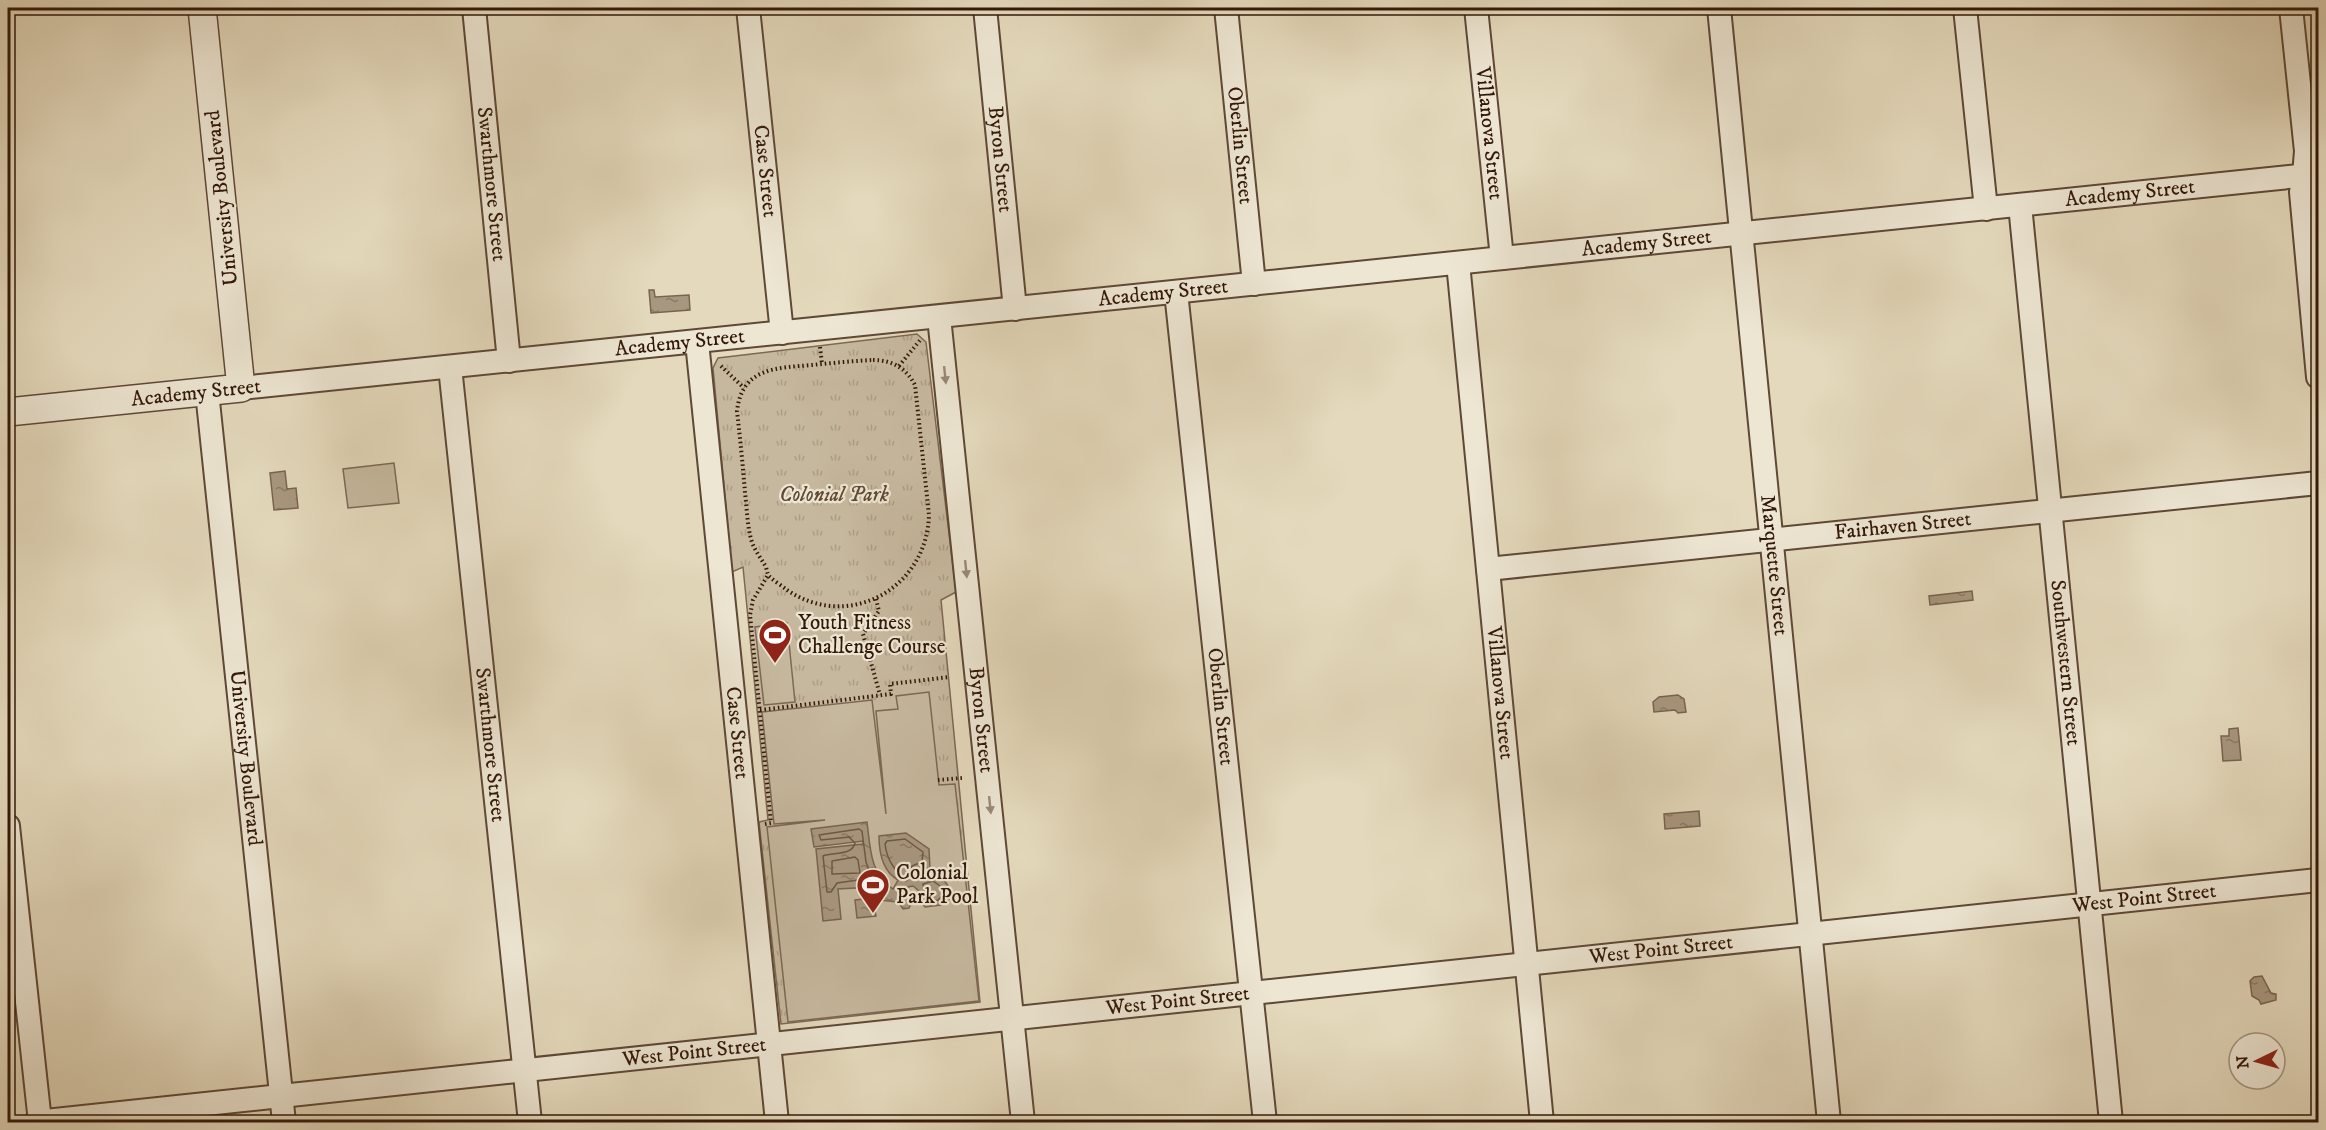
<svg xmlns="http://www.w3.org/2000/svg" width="2326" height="1130" viewBox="0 0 2326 1130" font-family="'IM FELL DW Pica',serif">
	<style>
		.grass { fill: url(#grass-tufts); stroke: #7c6854; stroke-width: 1.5 }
		.pitch { fill: #c6b89e; stroke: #7c6854; stroke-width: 1.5 }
		.water { fill: url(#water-ripples); stroke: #796450; stroke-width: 1.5 }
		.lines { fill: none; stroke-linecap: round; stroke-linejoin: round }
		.shore { stroke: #6e5844; stroke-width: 1.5 }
		.minor-casing { stroke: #5f4836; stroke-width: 26 }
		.tertiary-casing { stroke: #5f4836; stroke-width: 30 }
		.path { stroke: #331809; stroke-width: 4; stroke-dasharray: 1.5 3; stroke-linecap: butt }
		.minor { stroke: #ede6d3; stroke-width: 22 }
		.tertiary { stroke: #ede6d3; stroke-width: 27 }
		.oneway { fill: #998978 }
		.labels { text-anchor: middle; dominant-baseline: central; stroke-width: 4.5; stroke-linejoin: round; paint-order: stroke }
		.street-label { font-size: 21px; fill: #331809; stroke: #ede6d3 }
		.park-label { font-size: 21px; font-style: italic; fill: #5f4836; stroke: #ede6d3 }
		.poi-label { font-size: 21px; fill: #331809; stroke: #ede6d3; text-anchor: start }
	</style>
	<defs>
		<pattern id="grass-tufts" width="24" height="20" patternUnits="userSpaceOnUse" patternTransform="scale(1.5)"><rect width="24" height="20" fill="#c6b89e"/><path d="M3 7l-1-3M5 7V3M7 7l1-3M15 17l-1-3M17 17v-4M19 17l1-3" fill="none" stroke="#ab9d87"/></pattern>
		<pattern id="water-ripples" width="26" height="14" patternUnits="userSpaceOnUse" patternTransform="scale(1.5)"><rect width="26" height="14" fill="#a8977f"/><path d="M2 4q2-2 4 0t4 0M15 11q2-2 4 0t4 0" fill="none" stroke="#897a66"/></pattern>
	</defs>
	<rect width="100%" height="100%" fill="#e4d9bc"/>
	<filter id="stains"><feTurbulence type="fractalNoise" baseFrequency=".00333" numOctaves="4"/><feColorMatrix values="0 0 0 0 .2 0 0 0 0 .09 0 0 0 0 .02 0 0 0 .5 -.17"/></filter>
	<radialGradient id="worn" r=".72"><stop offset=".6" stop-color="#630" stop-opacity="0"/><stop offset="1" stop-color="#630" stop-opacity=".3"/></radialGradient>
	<!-- grass -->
	<polygon class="grass" points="917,334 926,342 956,592 941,600 980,1002 781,1024 759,822 768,820 743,567 732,572 713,368 718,358"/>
	<!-- pitch -->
	<g class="pitch">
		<polygon points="394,463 399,503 348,508 343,469"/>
		<polygon points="787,623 795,702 764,705 755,627"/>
		<polygon points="929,692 939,785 955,784 979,1001 788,1022 767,827 825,820 774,824 762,712 872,700 886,814 876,711 898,709 896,696"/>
	</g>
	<!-- water -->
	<g class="water">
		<polygon points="649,290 654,290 655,297 689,295 690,310 651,313"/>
		<polygon points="285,471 287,489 296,488 298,508 274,510 270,473"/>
		<polygon points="1972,591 1973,600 1930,605 1929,596"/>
		<polygon points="1678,695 1684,699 1686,712 1678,713 1675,710 1654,712 1653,702 1659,697"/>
		<polygon points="2238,728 2241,760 2223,761 2221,736 2229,736 2229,729"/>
		<polygon points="1699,811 1700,826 1665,829 1664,814"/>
		<path d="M 867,822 C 870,845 870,876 893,889 L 898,880 C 882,871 879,852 879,836 L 906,833 L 929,849 L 930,868 L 917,869 L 914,874 L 918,877 C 938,873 948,876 951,898 L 941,905 L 925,907 L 920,901 L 919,891 L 913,886 L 908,887 L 907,893 L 912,902 L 909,908 L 903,909 L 898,902 L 879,900 L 874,906 L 876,916 L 857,918 L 855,900 L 873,898 L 876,895 L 874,887 L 838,889 L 841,919 L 823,921 L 816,849 L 863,844 L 863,841 L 814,847 L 811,829 Z"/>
		<polygon points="2262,976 2271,993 2276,994 2276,1000 2261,1004 2259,1000 2252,996 2250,981 2254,977"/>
	</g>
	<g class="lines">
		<!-- shore -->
		<g class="shore">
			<path d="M 859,829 L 862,831 L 866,862 L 872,878 L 837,883 L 831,892 L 827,892 L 823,856 C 833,852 852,856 855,843 L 849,837 L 821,840 L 819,835 Z"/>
			<path d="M 905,839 L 923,852 L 922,862 L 912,866 L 909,872 L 909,879 L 906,881 C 895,870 887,861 885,844 L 887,841 Z"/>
			<polygon points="855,857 858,860 860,873 832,874 832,861"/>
			<polygon points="933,881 943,888 944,894 938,900 929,902 926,899 923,884"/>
		</g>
		<defs>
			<g id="minor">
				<path id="s1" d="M 474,8 L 509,361"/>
				<path id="s2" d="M 748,8 L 782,333"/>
				<path id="s3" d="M 985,8 L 1015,309"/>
				<path id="s4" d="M 1226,8 L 1254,284"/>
				<path id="s5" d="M 1476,8 L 1502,258"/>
				<path id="s6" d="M 1719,8 L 1829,1122"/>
				<polyline points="1965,8 1986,209"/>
				<polyline points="2291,8 2306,151 2304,176 2301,192 2318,377"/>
				<path id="s7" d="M 2020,205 L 2111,1122"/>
				<path id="s8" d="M 1458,263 L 1542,1122"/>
				<path id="s9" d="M 1176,292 L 1265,1122"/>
				<path id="s10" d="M 939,317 L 1023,1122"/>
				<path id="s11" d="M 697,342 L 777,1122"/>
				<path id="s12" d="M 450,367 L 530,1122"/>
				<path id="s13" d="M 241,388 L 2318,174"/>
				<path id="s14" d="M 207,392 L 284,1122"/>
				<path id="s15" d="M 1488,569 L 2318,483"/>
				<polyline points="8,826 40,1122"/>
				<path id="s16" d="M 36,1122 L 2318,880"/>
			</g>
			<polyline id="tertiary" points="8,412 241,388 202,8"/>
		</defs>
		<!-- minor casing -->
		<use href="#minor" class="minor-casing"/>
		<!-- tertiary casing -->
		<use href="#tertiary" class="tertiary-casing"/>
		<!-- path -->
		<g class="path">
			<polyline points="820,347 822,364"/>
			<path d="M 873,360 C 892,360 906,368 915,385 L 929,515 C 927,588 849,632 787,590 C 782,586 774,581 769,576 C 767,573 767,571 766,567 C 761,558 754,550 751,539 C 747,524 747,508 745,493 C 743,466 740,438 737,411 C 742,367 777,368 812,365 C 832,363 853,361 873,360 Z"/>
			<polyline points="721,366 744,388"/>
			<polyline points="899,366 921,339"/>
			<polyline points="876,599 879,611 863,634 880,695"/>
			<polyline points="760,710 891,694 890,684 950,677"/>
			<polyline points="938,780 962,778"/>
			<polyline points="765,824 771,823 750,615 753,600 768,575"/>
		</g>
		<!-- minor -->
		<use href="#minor" class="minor"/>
		<!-- tertiary -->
		<use href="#tertiary" class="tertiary"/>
	</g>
	<!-- one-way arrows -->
	<defs><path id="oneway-solid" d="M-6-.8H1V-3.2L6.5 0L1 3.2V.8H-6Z" transform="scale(1.5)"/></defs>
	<g class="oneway">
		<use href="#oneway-solid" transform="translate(945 375) rotate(84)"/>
		<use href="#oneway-solid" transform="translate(966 569) rotate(84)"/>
		<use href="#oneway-solid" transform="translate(990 805) rotate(84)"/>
	</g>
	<!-- icons -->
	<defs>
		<symbol id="stadium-pin" viewBox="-11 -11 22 30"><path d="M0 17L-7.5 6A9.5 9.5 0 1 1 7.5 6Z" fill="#8f2418" stroke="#ede6d3"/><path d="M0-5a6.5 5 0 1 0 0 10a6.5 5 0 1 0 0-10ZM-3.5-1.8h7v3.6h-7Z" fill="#fff"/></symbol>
	</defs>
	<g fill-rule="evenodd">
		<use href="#stadium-pin" x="756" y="616" width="38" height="52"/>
		<use href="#stadium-pin" x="854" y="866" width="38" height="52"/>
	</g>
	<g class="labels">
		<!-- street labels -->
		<g class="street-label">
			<text stroke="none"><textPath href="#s5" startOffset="126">Villanova Street</textPath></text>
			<text stroke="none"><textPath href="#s4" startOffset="138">Oberlin Street</textPath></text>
			<text stroke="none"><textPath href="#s3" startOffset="152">Byron Street</textPath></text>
			<text stroke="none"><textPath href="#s2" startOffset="164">Case Street</textPath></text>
			<text stroke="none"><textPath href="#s1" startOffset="177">Swarthmore Street</textPath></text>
			<text stroke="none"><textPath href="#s13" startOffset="1899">Academy Street</textPath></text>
			<text transform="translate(222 198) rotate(-96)">University Boulevard</text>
			<text stroke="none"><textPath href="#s13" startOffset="1413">Academy Street</textPath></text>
			<text stroke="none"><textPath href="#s13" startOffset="927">Academy Street</textPath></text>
			<text stroke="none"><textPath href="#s13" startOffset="441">Academy Street</textPath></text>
			<text transform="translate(196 393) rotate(-6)">Academy Street</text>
			<text stroke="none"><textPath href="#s15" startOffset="417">Fairhaven Street</textPath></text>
			<text stroke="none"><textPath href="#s6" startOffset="560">Marquette Street</textPath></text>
			<text stroke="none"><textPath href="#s7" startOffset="460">Southwestern Street</textPath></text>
			<text stroke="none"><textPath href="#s8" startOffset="432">Villanova Street</textPath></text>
			<text stroke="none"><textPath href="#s9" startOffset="417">Oberlin Street</textPath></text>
			<text stroke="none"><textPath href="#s10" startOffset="405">Byron Street</textPath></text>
			<text stroke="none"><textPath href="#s11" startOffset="393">Case Street</textPath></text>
			<text stroke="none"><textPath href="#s12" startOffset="380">Swarthmore Street</textPath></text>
			<text stroke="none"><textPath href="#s14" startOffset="368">University Boulevard</textPath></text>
			<text stroke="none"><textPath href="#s16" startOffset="2120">West Point Street</textPath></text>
			<text stroke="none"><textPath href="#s16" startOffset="1634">West Point Street</textPath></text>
			<text stroke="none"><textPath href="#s16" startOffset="1148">West Point Street</textPath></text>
			<text stroke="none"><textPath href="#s16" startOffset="662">West Point Street</textPath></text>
		</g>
		<!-- park labels -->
		<g class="park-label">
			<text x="834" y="495">Colonial Park</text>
		</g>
		<!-- poi labels -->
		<g class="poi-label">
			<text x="798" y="623">Youth Fitness<tspan x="798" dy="24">Challenge Course</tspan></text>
			<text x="896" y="873">Colonial<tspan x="896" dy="24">Park Pool</tspan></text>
		</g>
	</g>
	<!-- margin -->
	<rect width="2326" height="1130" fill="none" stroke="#e4d9bc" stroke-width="30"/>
	<rect x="9" y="9" width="2308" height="1112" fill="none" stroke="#331809" stroke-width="3"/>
	<rect x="15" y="15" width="2296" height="1100" fill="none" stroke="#331809" stroke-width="1.5"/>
	<!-- north arrow -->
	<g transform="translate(2257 1061) rotate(265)"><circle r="28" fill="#ede6d3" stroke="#a39482" stroke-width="1.5"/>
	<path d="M0-4.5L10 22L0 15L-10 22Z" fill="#8f2418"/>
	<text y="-9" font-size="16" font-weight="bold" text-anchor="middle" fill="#331809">N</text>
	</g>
	<rect width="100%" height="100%" filter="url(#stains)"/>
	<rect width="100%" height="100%" fill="url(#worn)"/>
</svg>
